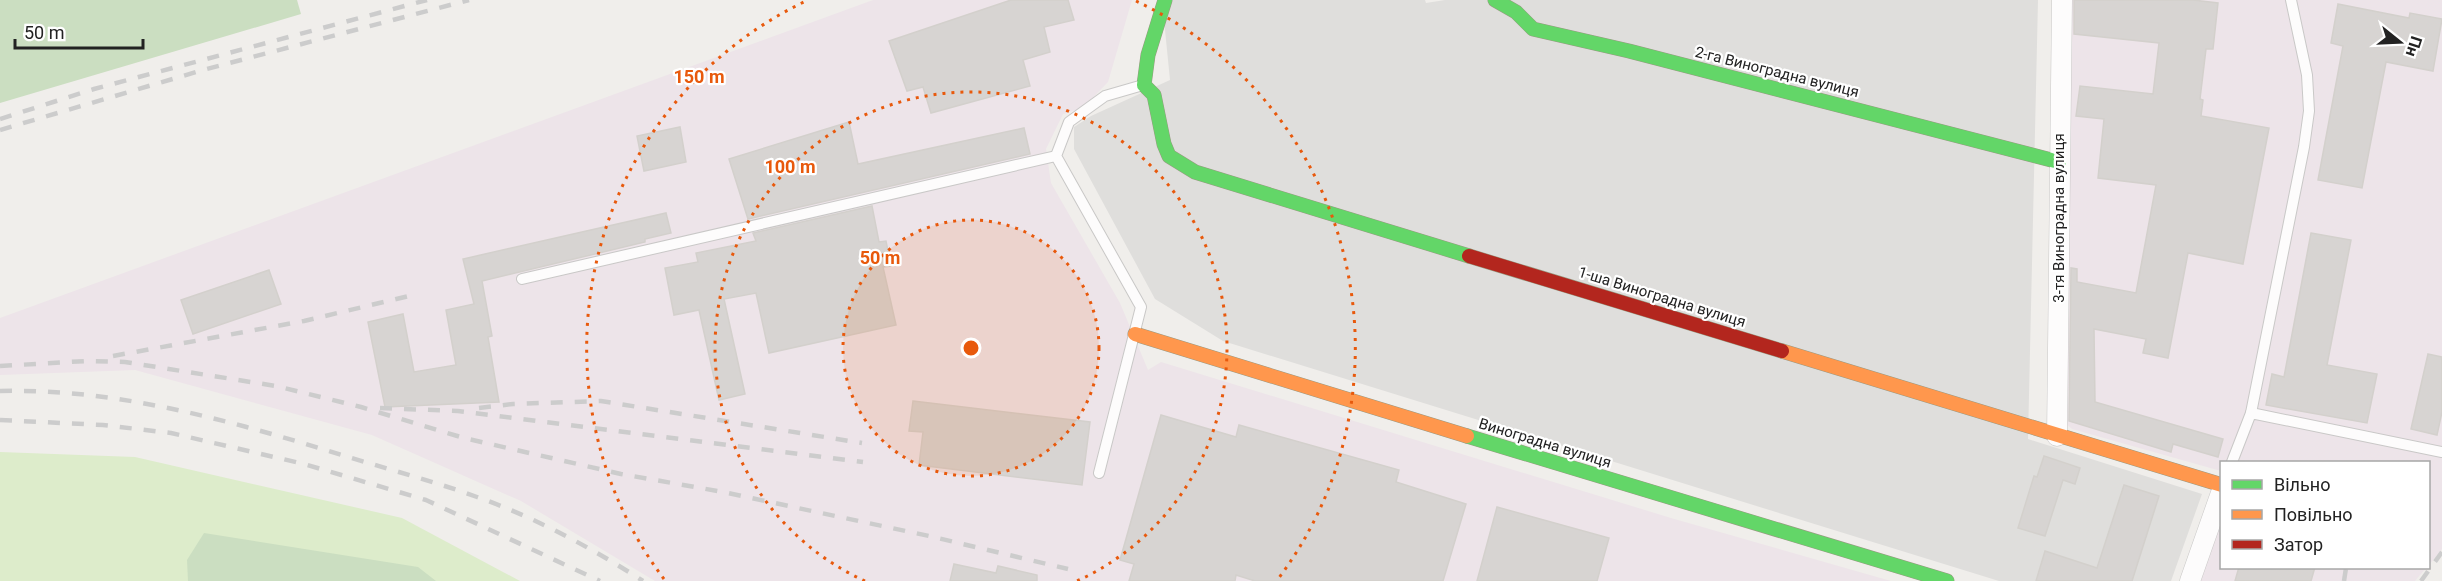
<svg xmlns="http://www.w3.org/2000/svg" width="2442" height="581" viewBox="0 0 2442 581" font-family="Roboto,sans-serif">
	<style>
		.residential { fill: #dfdedc }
		.industrial { fill: #ede4e9 }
		.grass { fill: #ddeccb }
		.forest { fill: #cbdec1 }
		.building { fill: #d7d4d2; stroke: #d3d0cc; stroke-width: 1.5 }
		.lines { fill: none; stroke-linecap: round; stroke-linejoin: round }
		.lane-casing { stroke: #c9c8c7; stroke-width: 12 }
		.street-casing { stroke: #c9c8c7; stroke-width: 21 }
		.fast-casing { stroke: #999a82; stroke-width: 15 }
		.slow-casing { stroke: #999a82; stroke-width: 15 }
		.jam-casing { stroke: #999a82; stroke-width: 15 }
		.lane { stroke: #fdfcfc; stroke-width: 10 }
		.street { stroke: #fdfcfc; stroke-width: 20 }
		.fast { stroke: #63d668; stroke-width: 14 }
		.slow { stroke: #ff974d; stroke-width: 14 }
		.jam { stroke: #b3261e; stroke-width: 14 }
		.rail { stroke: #ccc; stroke-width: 4.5; stroke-dasharray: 12 12; stroke-linecap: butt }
		.ring { fill: none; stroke: #e8590c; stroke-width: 3; stroke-dasharray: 3 6 }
		.labels { text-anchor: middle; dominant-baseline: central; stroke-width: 4.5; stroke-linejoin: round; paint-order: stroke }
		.street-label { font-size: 15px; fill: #222; stroke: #fff }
		.centre { fill: #e8590c; stroke: #fff; stroke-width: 3 }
		.ring-label { font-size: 18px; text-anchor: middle; font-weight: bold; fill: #e8590c; stroke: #fff; stroke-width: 4.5; stroke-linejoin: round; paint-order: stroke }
	</style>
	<rect width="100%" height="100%" fill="#f0eeeb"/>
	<!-- residential -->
	<polygon class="residential" points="1162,0 1425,0 1426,3 1445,0 2038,0 2028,439 2202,494 2171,581 1999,581 1223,341 1155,299 1074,149 1074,127 1091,116 1170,80"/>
	<!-- industrial -->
	<g class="industrial">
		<polygon points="873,0 1132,0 1108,82 1083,108 1063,114 1046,149 1051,183 1120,303 1148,370 1161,362 1671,518 1891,581 655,581 521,501 372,435 135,370 0,375 0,318"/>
		<polygon points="2065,0 2442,0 2442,549 2429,565 2428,462 2222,462 2221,471 2072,429 2063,421"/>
		<polygon points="2221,519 2222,568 2426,568 2415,581 2200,581"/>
	</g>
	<!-- grass -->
	<polygon class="grass" points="0,452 135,457 402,518 520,581 0,581"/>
	<!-- forest -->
	<g class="forest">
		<polygon points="0,0 297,0 301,14 0,103"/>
		<polygon points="204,533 418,567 436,581 188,581 187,560"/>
	</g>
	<!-- building -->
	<g class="building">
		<polygon points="1011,0 1068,0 1074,20 1044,27 1050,52 1023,60 1030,86 931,113 923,87 907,91 889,41"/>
		<polygon points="2074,0 2193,0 2218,3 2213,49 2206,49 2200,99 2203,100 2201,116 2269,128 2243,264 2188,253 2168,358 2143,353 2146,339 2094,329 2095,402 2223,439 2218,457 2173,444 2171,452 2069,421 2071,268 2077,269 2077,282 2136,293 2156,185 2098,178 2104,119 2076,116 2080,86 2153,94 2159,43 2074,34"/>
		<polygon points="2338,4 2409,18 2410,13 2442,19 2433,71 2386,62 2362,188 2318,180 2343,46 2331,43"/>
		<polygon points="849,122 858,164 1024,128 1030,154 748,219 729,159"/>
		<polygon points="680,127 686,162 644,171 637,136"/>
		<polygon points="872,206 879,242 886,241 891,266 883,267 896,325 769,353 756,293 724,299 745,394 719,400 699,310 674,315 665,268 698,262 696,253 756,241 753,233"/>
		<polygon points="666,213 671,233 645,239 645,242 482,281 492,336 488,337 499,402 385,407 368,322 403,314 414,372 456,365 446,310 474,304 463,259"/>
		<polygon points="2311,233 2351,240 2327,365 2377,374 2367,423 2266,405 2272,374 2284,377"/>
		<polygon points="269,270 281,304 193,334 181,300"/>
		<polygon points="2428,354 2442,357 2442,412 2437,435 2411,429"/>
		<polygon points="913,401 1090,422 1082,485 919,465 923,432 909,431"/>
		<polygon points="1161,415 1236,437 1239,425 1399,470 1396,482 1466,504 1443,581 1255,581 1236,575 1235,581 1129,581 1134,564 1120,560"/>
		<polygon points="2044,456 2080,468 2075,484 2063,480 2045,536 2018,528 2034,476 2037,477"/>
		<polygon points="2124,485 2159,496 2132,581 2036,581 2045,551 2097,568"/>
		<polygon points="1497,507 1609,538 1597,581 1477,581"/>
		<polygon points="954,564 996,573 998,566 1037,575 1037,581 950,581"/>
		<polygon points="2239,567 2315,567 2311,581 2235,581"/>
	</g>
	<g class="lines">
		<defs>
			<g id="lane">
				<polyline points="522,279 1056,156"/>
				<polyline points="2251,413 2304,147 2309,111 2307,75 2291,0"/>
				<polyline points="2232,462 2251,413 2442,452"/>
				<polyline points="1099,473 1141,307 1056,156 1069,122 1105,96 1143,85"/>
			</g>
			<g id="street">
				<polyline points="2057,436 2062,0"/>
				<polyline points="2190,581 2222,490"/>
			</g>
			<g id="fast">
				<polyline points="1165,0 1148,55 1144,85 1154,95 1164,144 1169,156 1195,172 1469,256"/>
				<polyline points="1495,0 1516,12 1533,29 1629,51 2059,162"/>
				<polyline points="1467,436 1947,581"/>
			</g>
			<g id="slow">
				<polyline points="1135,334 1467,436"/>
				<polyline points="1782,351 2222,485"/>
			</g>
			<polyline id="jam" points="1469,256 1782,351"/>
		</defs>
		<!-- lane casing -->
		<use href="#lane" class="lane-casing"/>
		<!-- street casing -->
		<use href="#street" class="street-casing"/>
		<!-- fast casing -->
		<use href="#fast" class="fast-casing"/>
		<!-- slow casing -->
		<use href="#slow" class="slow-casing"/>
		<!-- jam casing -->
		<use href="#jam" class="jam-casing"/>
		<!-- lane -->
		<use href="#lane" class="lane"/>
		<!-- street -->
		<use href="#street" class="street"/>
		<!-- fast -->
		<use href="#fast" class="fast"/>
		<!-- slow -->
		<use href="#slow" class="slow"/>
		<!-- jam -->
		<use href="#jam" class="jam"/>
		<!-- rail -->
		<g class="rail">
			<polyline points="0,119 94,89 427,0"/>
			<polyline points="0,130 203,70 469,0"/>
			<polyline points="113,356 304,321 413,295"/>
			<polyline points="0,366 87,361 125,362 276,386 361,407 464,438 621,474 723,492 929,536 1068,569"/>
			<path d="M 0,391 C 117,388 231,421 342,455 C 387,469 433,481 477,497 C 534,517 592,548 643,581"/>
			<polyline points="380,408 458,411 863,462"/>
			<polyline points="479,408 513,404 601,401 862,443"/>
			<polyline points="0,420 103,425 171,433 304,464 426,500 600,581"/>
			<polyline points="2344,581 2346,568"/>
			<polyline points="2421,581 2442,552"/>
		</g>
	</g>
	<!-- distance rings -->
	<circle cx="971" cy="348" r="128" fill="#e8590c" fill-opacity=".12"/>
	<g class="ring">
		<circle cx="971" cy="348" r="128"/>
		<path d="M865 581A256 256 0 1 1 1077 581"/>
		<path d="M664 579A384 384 0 0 1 806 1M1136 1A384 384 0 0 1 1278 579"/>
	</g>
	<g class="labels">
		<!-- street labels -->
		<g class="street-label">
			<text transform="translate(1777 72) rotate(14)">2-га Виноградна вулиця</text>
			<text transform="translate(2059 218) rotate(-90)">3-тя Виноградна вулиця</text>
			<text transform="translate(1662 297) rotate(17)">1-ша Виноградна вулиця</text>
			<text transform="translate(1545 443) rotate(17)">Виноградна вулиця</text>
		</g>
	</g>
	<circle cx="971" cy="348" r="9" class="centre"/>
	<g class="ring-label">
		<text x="699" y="83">150 m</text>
		<text x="790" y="173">100 m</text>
		<text x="880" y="264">50 m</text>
	</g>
	<!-- legend -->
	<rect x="2220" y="461" width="210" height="108" fill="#ffffff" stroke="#a7a7a7" stroke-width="1.5"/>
	<rect x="2232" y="480" width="30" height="9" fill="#63d668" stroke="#a7a7a7" stroke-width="1.5"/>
	<text x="2274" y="491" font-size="18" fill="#222222">Вільно</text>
	<rect x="2232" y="510" width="30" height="9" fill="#ff974d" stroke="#a7a7a7" stroke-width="1.5"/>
	<text x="2274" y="521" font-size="18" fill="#222222">Повільно</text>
	<rect x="2232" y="540" width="30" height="9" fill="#b3261e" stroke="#a7a7a7" stroke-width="1.5"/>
	<text x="2274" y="551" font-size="18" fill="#222222">Затор</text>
	<!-- north arrow -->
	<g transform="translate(2400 42) rotate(108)" stroke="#ffffff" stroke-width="4.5" paint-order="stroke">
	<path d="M0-4.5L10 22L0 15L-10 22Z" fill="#222222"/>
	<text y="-9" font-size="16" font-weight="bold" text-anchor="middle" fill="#222222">Пн</text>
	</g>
	<!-- scale -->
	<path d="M15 39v9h128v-9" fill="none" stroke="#222222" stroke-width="3"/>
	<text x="24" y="39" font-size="18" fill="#222222" stroke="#ffffff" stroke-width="4.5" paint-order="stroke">50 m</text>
</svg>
